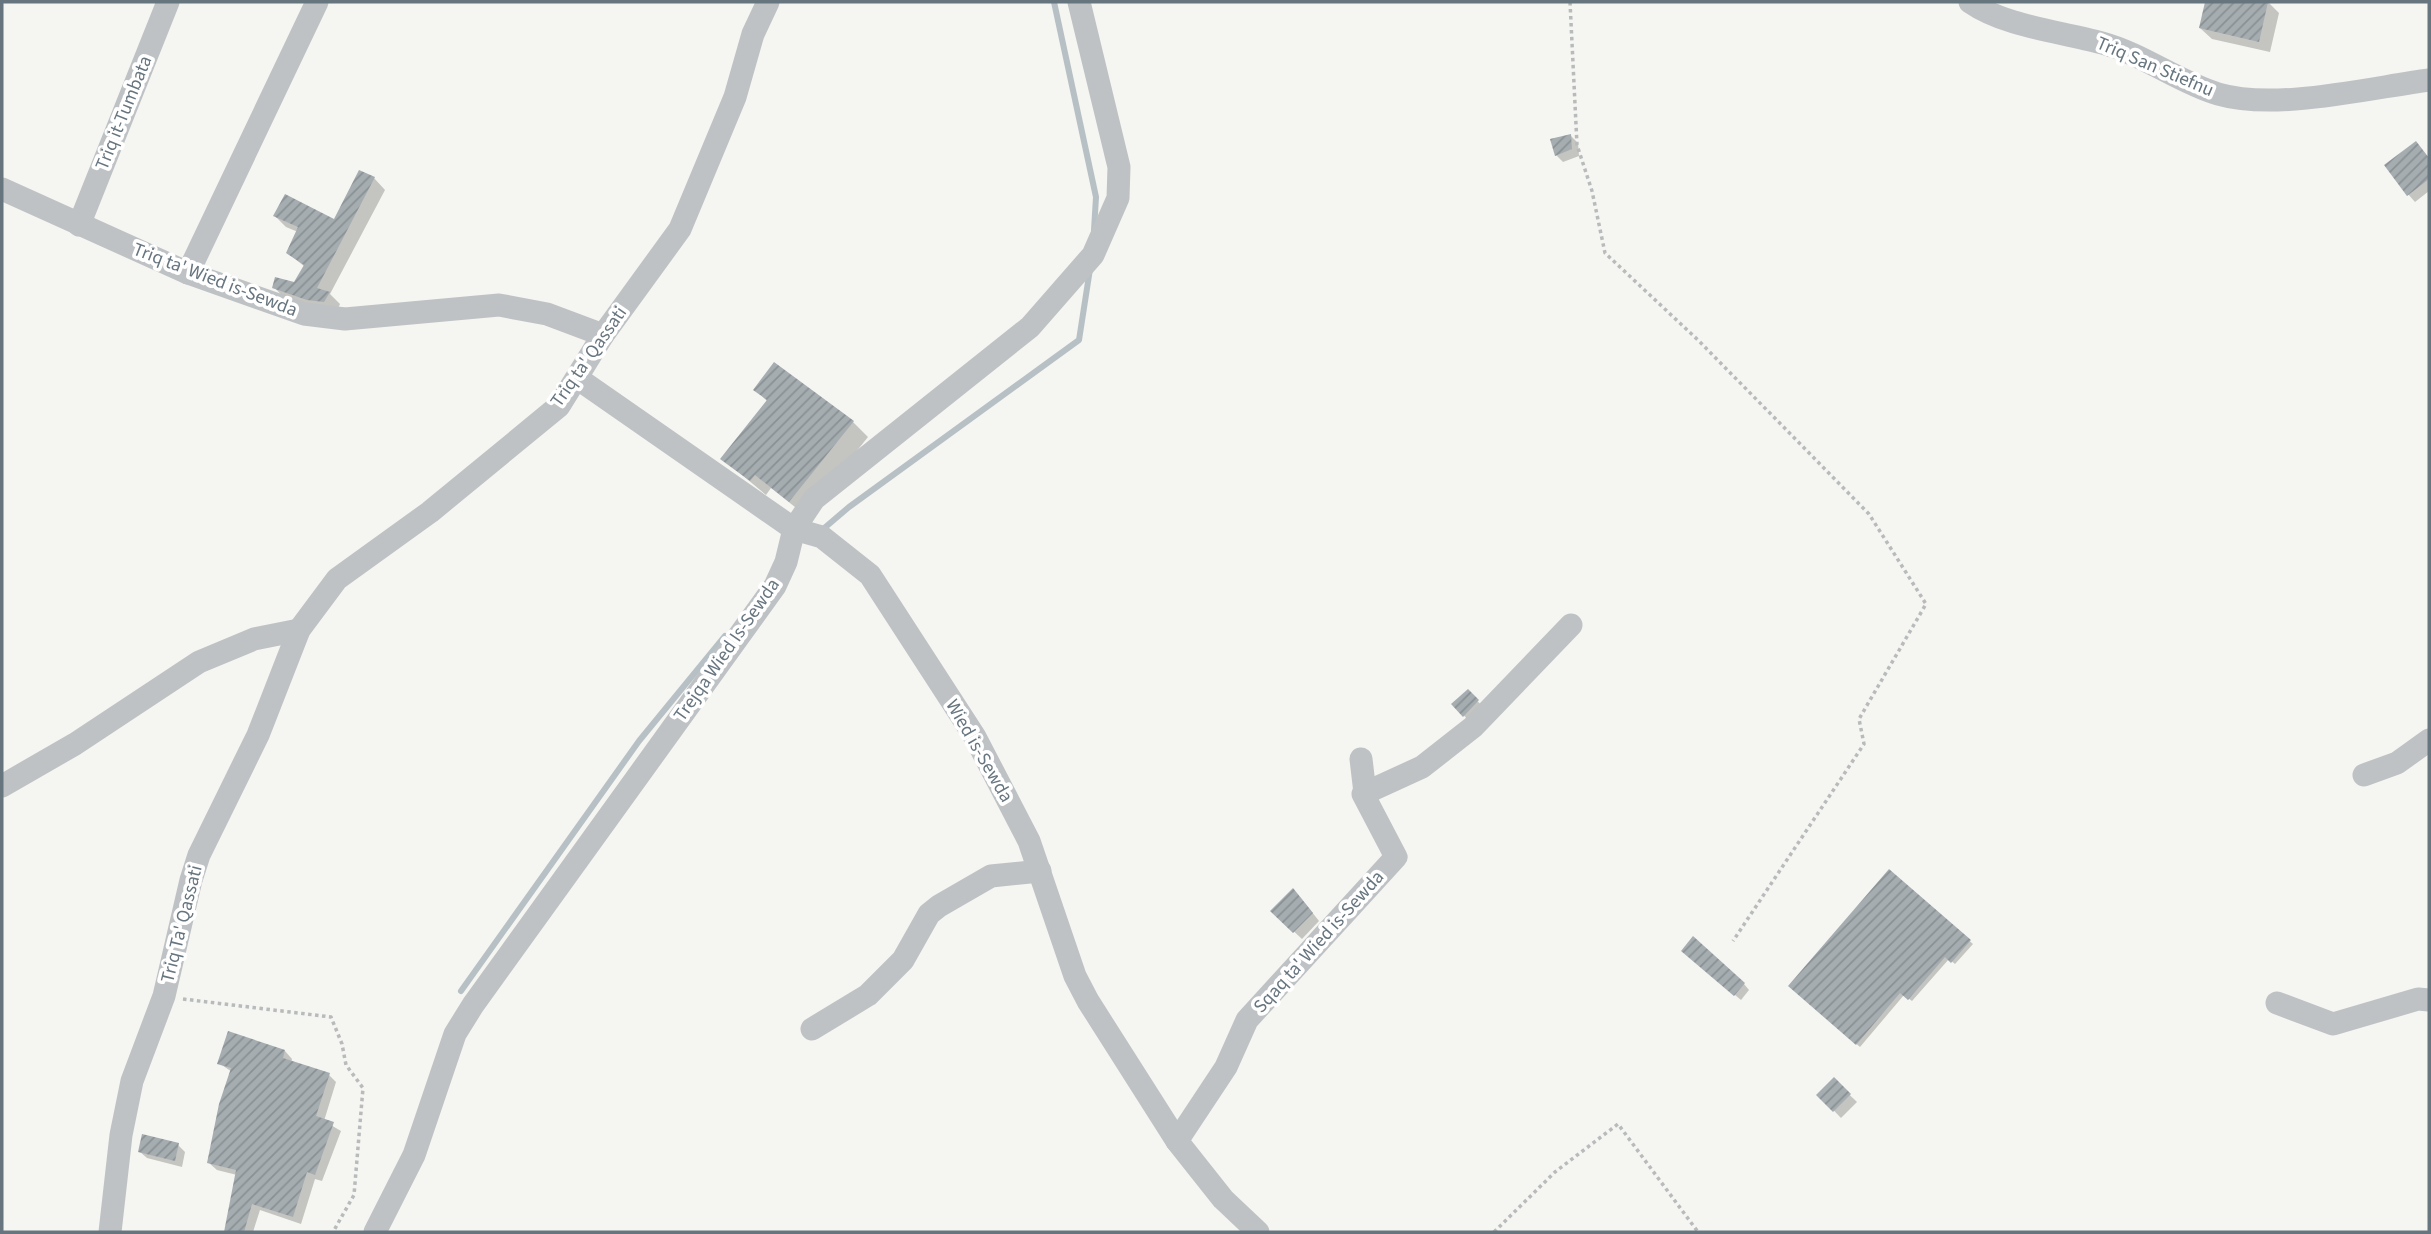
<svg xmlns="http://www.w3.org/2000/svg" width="2431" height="1234" viewBox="0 0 2431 1234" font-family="'Source Sans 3',sans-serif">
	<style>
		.shadow { fill: #0003 }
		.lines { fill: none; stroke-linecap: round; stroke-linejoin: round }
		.stream { stroke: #b7c1c5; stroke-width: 6 }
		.building { fill: url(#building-hatch) }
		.path { stroke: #b8bbbc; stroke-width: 3.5; stroke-dasharray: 3.5 3.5; stroke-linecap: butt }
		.minor { stroke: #bec2c5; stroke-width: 23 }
		.labels { text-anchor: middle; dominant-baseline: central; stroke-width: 7; stroke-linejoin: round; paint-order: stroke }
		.street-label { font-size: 19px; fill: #67757f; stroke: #fff }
	</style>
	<defs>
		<pattern id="building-hatch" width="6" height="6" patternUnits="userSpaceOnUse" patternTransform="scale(1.75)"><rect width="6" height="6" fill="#a5adb1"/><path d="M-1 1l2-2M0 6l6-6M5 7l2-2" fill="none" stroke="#8a9195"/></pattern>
	</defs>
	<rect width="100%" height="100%" fill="#f5f5f1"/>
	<!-- shadow -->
	<g class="shadow">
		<polygon points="2207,2 2228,5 2268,2 2279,13 2270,52 2212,39 2200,28"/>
		<polygon points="1571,136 1578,143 1579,156 1563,162 1556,155"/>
		<polygon points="2416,143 2429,158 2429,191 2415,202 2408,194"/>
		<polygon points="374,178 385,190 330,294 340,304 336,313 285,299 274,287 295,284 305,267 288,253 298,232 286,227 275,216 335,221"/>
		<polygon points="755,389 853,422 868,437 805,515 771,488 766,495 723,459 768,402"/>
		<polygon points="1468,691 1485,709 1471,723 1453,704"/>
		<polygon points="1889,872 1973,944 1955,964 1949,959 1912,1001 1904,995 1860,1047 1790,986"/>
		<polygon points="1300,897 1319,921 1302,939 1272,911"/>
		<polygon points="1689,956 1744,984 1749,990 1741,1000"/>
		<polygon points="285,1051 292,1059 291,1063 329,1075 336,1082 324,1121 341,1131 322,1181 315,1179 301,1224 260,1210 253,1232 225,1232 237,1175 217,1170 209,1163 232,1072 219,1063"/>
		<polygon points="1834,1080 1857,1102 1841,1118 1819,1095"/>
		<polygon points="178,1145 185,1152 182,1167 147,1158 139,1151"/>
	</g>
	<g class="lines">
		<!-- stream -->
		<g class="stream">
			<polyline points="1054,2 1096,197 1094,230"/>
			<polyline points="822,530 849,507 1079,340 1090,269"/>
			<polyline points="461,991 639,741 725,636"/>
		</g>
	</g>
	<!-- building -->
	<g class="building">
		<polygon points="2205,2 2268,2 2259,42 2199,28"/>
		<polygon points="1571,134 1572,149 1555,156 1550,139"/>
		<polygon points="2416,141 2429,158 2429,179 2407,196 2384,165"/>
		<polygon points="359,170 375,177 317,288 330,292 324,302 307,300 272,288 275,277 294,282 304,265 286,253 298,227 273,216 285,194 334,219"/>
		<polygon points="774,362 854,421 789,502 755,475 750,481 720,459 767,400 753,390"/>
		<polygon points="1468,689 1479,700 1463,717 1451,704"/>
		<polygon points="1889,869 1971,940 1951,963 1945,957 1908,1000 1900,993 1856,1045 1788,986"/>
		<polygon points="1293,888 1313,913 1293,933 1270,911"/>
		<polygon points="1693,936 1745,983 1734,996 1681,951"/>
		<polygon points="228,1031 285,1050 283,1058 330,1073 316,1116 334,1122 315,1175 307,1172 293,1217 252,1204 244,1232 224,1232 236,1170 207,1163 219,1104 231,1068 217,1064"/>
		<polygon points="1834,1077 1851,1094 1833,1112 1816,1095"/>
		<polygon points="142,1134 179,1143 175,1161 138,1152"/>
	</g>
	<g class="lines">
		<!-- path -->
		<g class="path">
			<polyline points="1570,2 1577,145 1592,191 1605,253 1699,341 1869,514 1926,604 1859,719 1864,744 1733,941"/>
			<polyline points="183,999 331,1017 342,1044 346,1065 363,1088 354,1195 333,1232"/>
			<polyline points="1494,1232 1555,1172 1618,1124 1698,1232"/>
		</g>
		<!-- minor -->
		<g class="minor">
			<path d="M 1970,2 C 2006,27 2060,31 2102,43 C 2143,54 2178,82 2218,94 C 2276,111 2369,88 2429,80"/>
			<polyline points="2,189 188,273 304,314 345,319 499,305 547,314 603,335"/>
			<polyline points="79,225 168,2"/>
			<polyline points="188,273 317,2"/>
			<polyline points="577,378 794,529 822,537 870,575 975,737 1029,841 1075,976 1088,1001 1177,1141 1223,1199 1258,1232"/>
			<polyline points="1361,759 1365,793"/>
			<polyline points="2364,775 2397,763 2429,740"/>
			<polyline points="2,786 75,744 199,662 254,639 299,630"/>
			<polyline points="2277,1003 2333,1024 2418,999 2429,1000"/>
			<polyline points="812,1029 868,995 903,960 929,914 939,906 991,876 1040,871"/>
			<polyline points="1177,1141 1226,1067 1247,1020 1396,857 1363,794 1422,767 1473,727 1571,625"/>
			<polyline points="110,1232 121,1135 132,1081 164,996 191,880 199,855 258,735 299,630 337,579 430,512 559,406 603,335 680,229 735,97 753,34 768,2"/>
			<polyline points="375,1232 414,1155 455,1034 473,1005 775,586 786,562 794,529 814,499 1030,327 1093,255 1118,198 1119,167 1079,2"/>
		</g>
	</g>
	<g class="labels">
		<!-- street labels -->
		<g class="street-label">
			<text transform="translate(2155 67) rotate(23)">Triq San Stiefnu</text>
			<text transform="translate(124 113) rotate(-68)">Triq it-Tumbata</text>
			<text transform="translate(215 280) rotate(21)">Triq ta' Wied is-Sewda</text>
			<text transform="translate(589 357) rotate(-55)">Triq ta' Qassati</text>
			<text transform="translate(727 650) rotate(-55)">Trejqa Wied Is-Sewda</text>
			<text transform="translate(979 751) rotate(60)">Wied is-Sewda</text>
			<text transform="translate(182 924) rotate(-76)">Triq Ta' Qassati</text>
			<text transform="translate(1319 942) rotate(-48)">Sqaq ta' Wied is-Sewda</text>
		</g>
	</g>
	<!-- border -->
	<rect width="2431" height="1234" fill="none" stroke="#67757f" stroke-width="7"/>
</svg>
